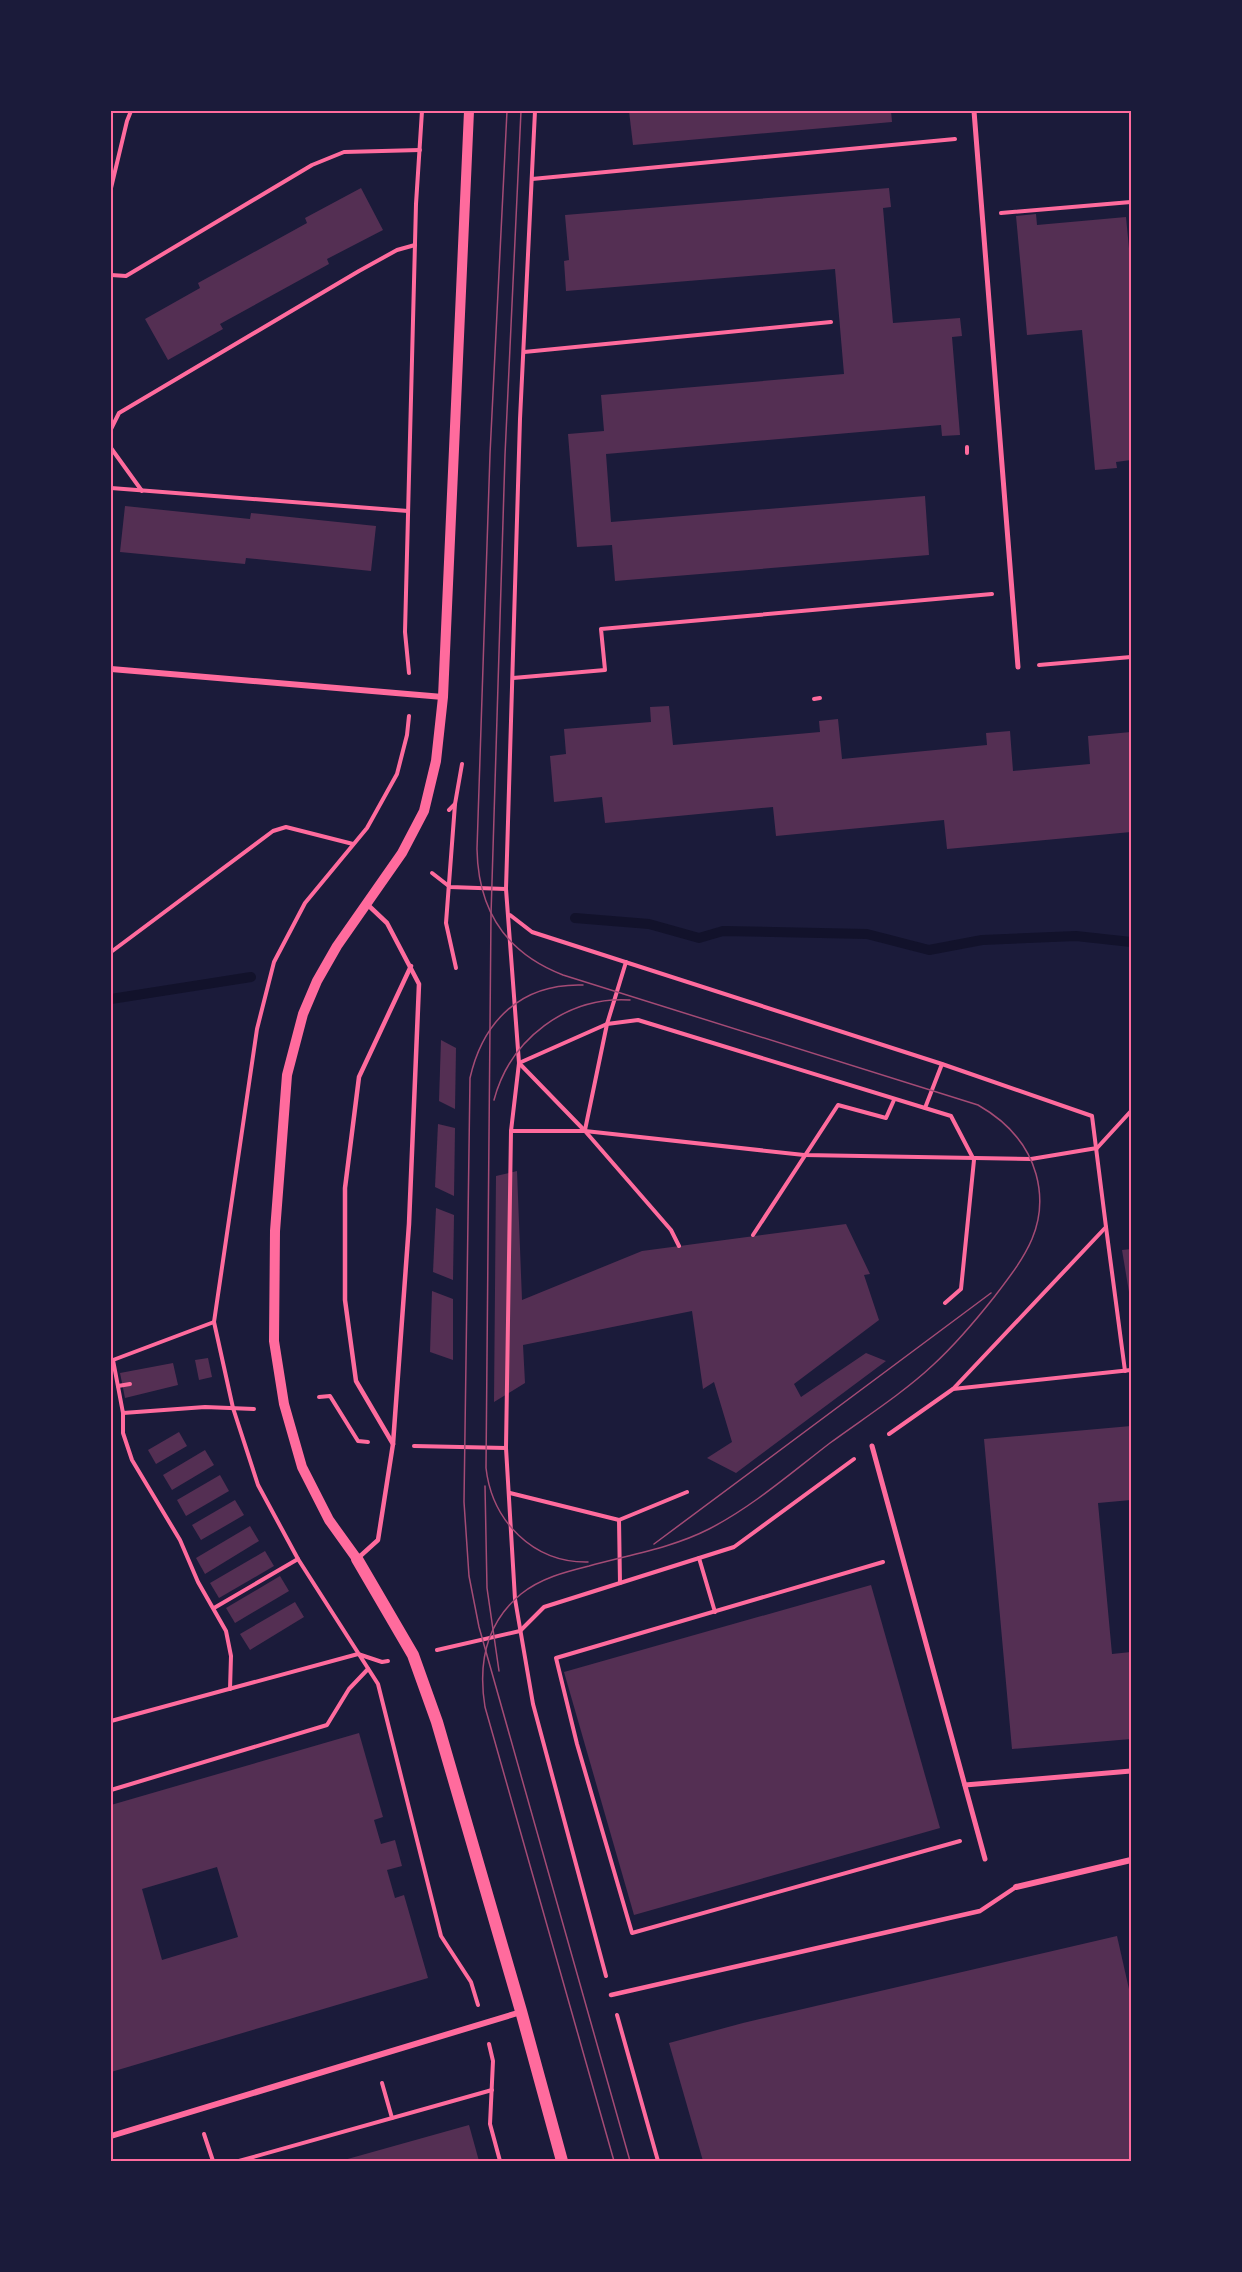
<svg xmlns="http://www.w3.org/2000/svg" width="1242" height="2272" viewBox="0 0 1242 2272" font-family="'Golos Text',sans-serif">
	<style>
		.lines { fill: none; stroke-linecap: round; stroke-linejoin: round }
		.stream { stroke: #12122b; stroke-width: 10 }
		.building { fill: #542f53; fill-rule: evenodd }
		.path { stroke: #ff6b9d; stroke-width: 4 }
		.service { stroke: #ff6b9d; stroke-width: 4.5 }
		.pedestrian { stroke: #ff6b9d; stroke-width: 5 }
		.minor { stroke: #ff6b9d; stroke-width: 6 }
		.tertiary { stroke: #ff6b9d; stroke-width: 10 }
		.secondary { stroke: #ff6b9d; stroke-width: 12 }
		.tram { stroke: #a44b75; stroke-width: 1.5 }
		.neatline { fill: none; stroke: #ff6b9d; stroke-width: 2 }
	</style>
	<rect width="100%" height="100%" fill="#1b1b3a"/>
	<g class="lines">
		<!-- stream -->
		<g class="stream">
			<polyline points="575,918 649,924 699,938 723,931 867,934 929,950 982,940 1076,936 1131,942"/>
			<polyline points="111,999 251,977"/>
		</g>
	</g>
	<!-- building -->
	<g class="building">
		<polygon points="629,111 891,111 892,122 633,145"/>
		<polygon points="361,188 383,230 327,259 329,264 220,324 223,329 168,360 145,319 200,288 198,283 307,223 305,218"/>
		<polygon points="889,188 891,207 883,208 893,323 960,318 962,336 952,337 960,435 942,436 941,425 606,454 611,522 925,496 929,555 615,581 612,545 577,547 568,434 604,431 601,395 844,374 835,269 566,291 564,261 569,260 565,215"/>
		<polygon points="1036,214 1037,225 1126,217 1131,269 1131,460 1116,462 1117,468 1095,470 1082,330 1027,335 1016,216"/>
		<polygon points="125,506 250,519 251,513 376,526 371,571 246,558 245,564 120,552"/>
		<polygon points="669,706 673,745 820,732 819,721 838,719 842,759 987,745 986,733 1010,731 1013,771 1090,764 1088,736 1131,732 1131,832 947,849 944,820 776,836 773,807 605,823 602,797 554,802 550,756 566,754 564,729 651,722 650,707"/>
		<polygon points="441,1040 456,1048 455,1109 439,1101"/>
		<polygon points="438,1124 455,1128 454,1196 435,1187"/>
		<polygon points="517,1171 522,1300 642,1251 846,1224 870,1274 864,1275 879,1320 794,1384 801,1397 866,1353 886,1361 736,1473 707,1458 732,1442 714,1382 703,1389 692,1311 523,1345 525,1383 494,1402 496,1176"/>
		<polygon points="436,1208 454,1215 453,1280 433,1272"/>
		<polygon points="1131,1249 1131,1298 1130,1298 1122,1250"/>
		<polygon points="432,1291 453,1299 453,1360 430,1352"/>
		<polygon points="208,1358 212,1377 199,1380 195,1360"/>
		<polygon points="173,1363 178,1385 125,1398 120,1373"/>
		<polygon points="1131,1426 1131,1500 1098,1503 1112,1654 1131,1652 1131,1739 1012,1749 984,1439"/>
		<polygon points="179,1432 187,1446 156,1464 148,1450"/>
		<polygon points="205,1450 214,1465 172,1490 163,1475"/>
		<polygon points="220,1475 229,1491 186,1516 177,1500"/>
		<polygon points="235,1500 244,1515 201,1540 192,1525"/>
		<polygon points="250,1526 259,1541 205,1574 196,1558"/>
		<polygon points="265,1551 274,1566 219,1598 210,1583"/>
		<polygon points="280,1576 289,1591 235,1623 226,1608"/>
		<polygon points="871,1585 940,1828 634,1915 564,1672"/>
		<polygon points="295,1602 304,1617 250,1650 240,1634"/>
		<path d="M 359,1733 L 383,1817 L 374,1820 L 381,1844 L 395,1840 L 402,1866 L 387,1870 L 395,1898 L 404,1895 L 428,1978 L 111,2072 L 111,1805 ZM 217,1867 L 238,1937 L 162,1960 L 142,1889 Z"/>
		<polygon points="1117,1936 1131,1998 1131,2161 703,2161 669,2043 743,2023"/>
		<polygon points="469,2125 479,2161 344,2161 344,2160"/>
	</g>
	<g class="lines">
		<!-- path -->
		<g class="path">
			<polyline points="535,111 520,419 506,889 519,1063 585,1131 671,1230 679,1246"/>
			<polyline points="532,179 955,139"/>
			<polyline points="111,188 127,121 131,111"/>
			<polyline points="1001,213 1131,202"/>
			<polyline points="111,275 126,276 312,165 344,152 420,150"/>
			<polyline points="524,352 831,322"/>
			<polyline points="111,429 119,413 359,271 397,250 415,245"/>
			<polyline points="111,448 142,491"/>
			<polyline points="967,453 967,447"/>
			<polyline points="111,488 408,511"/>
			<polyline points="1039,665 1131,657"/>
			<polyline points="409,673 405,632 416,204 422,111"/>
			<polyline points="513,678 605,670 601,629 992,594"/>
			<polyline points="814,699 820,698"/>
			<polyline points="409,716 407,735 397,774 367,828 305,903 274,962 257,1029 214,1322 233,1408 258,1485 298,1559 378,1684 441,1936 471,1982 478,2005"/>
			<polyline points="455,804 446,923 456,968"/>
			<polyline points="449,810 455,804 462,764"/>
			<polyline points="432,873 450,887 506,889"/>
			<polyline points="510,915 532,932 942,1064 1092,1116 1106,1227 953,1389"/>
			<polyline points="111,952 273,831 286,827 353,844"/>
			<polyline points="925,1108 942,1064"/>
			<polyline points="585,1130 607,1024 626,962"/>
			<polyline points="511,1131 585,1131 804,1155 1031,1159 1097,1148"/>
			<polyline points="1098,1147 1131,1111"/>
			<polyline points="1106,1227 1125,1371"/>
			<polyline points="753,1235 838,1105 886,1118 894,1100"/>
			<polyline points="214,1322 113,1360 123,1413 205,1407 254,1409"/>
			<polyline points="118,1386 130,1384"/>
			<polyline points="319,1397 330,1396 358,1441 368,1442"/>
			<polyline points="123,1413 123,1433 132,1460 180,1540 198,1582 226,1631 231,1656 230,1689"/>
			<polyline points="889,1434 953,1389 1131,1370"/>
			<polyline points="414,1446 506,1448"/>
			<polyline points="510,1493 619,1520 687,1492"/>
			<polyline points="619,1520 620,1583"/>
			<polyline points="699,1558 715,1612"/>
			<polyline points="883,1562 556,1658 577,1744 632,1933 960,1841"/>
			<polyline points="214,1608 298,1559"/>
			<polyline points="437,1650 520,1631 544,1607 734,1547 854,1459"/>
			<polyline points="358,1654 382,1662 388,1661"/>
			<polyline points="111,1721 358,1654"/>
			<polyline points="111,1790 327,1725 349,1689 368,1669"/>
			<polyline points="606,1976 533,1704 515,1599 506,1448 511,1131 519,1063 607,1024 638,1020 951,1116 974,1160 961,1289 945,1303"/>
			<polyline points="617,2015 658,2161"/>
			<polyline points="489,2044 493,2061 490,2124 500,2161"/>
			<polyline points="382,2083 392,2118"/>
			<polyline points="204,2134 213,2161"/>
			<polyline points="239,2161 492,2090"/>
		</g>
		<!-- service -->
		<g class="service">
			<polyline points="393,1444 356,1381 345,1300 345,1188 359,1077 411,966"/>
			<polyline points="357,1559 378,1540 393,1444 409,1224 419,984 387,923 368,905"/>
			<polyline points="611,1995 980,1911 1016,1887"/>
		</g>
		<!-- pedestrian -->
		<g class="pedestrian">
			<polyline points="974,111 1018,667"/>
			<polyline points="872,1446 985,1859"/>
			<polyline points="965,1785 1131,1771"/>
		</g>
		<!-- minor -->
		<g class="minor">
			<polyline points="111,669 443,697"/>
			<polyline points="1016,1887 1131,1860"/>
			<polyline points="111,2136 521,2012"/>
		</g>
		<!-- tertiary -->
		<polyline class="tertiary" points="357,1559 329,1520 302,1467 284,1404 274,1341 275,1231 287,1075 303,1014 317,981 337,946 402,853 424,811 436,761 443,697 469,111"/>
		<!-- secondary -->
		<polyline class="secondary" points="357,1559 413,1655 437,1722 521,2011 562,2161"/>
		<!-- tram -->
		<g class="tram">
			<path d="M 507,111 L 490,454 L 477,849 C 478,910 506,953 563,975 L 978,1105 C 1006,1121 1027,1142 1036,1174 C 1050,1225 1024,1258 995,1296 C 976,1320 956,1344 933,1365 C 902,1394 864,1418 830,1443 C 791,1473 752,1507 709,1529 C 672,1548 628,1555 589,1566 C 565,1572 541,1578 521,1594 C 486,1623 478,1664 485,1707 L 614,2161"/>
			<path d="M 521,111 L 505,455 L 491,915 L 486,1468 C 492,1521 533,1563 588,1562"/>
			<path d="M 583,985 C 521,983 483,1021 470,1078 L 464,1502 L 469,1576 L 479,1627 L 630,2161"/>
			<path d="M 494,1100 C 510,1039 567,996 630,1000"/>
			<polyline points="485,1486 487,1588 499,1671"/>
			<polyline points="654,1544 991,1293"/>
		</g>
	</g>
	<!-- border -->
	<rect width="1242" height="2272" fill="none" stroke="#1b1b3a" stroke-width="225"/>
	<rect x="112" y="112" width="1018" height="2048" class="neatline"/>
</svg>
